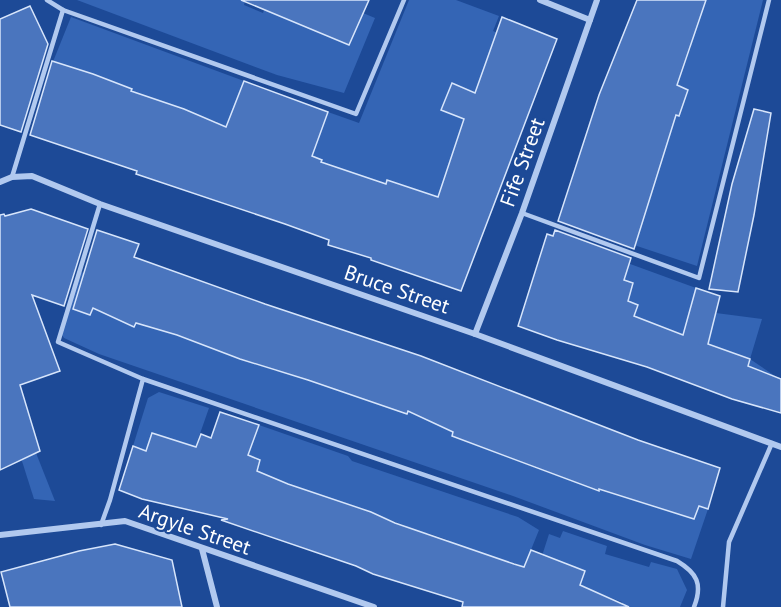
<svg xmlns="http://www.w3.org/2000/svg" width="781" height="607" viewBox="0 0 781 607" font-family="'PT Sans',sans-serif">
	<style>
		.green { fill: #3465b5 }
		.building { fill: #4a75be; stroke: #d7e5fb; stroke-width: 1.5 }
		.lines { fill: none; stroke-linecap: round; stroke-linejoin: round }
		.service { stroke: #b1c9ef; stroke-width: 4.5 }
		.minor { stroke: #b1c9ef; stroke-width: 6 }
		.labels { text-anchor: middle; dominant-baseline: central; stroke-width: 4.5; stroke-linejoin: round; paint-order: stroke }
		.street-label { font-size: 21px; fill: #fff; stroke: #1d4a97 }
	</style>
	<rect width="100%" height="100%" fill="#1d4a97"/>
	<!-- green -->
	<g class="green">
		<polygon points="77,0 245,0 244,5 263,13 268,0 293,0 286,19 306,27 316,0 329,36 349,45 363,13 375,18 344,93 277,75"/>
		<polygon points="409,0 456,0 499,16 493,31 517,41 496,101 452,83 441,110 486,127 455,146 451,158 460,252 410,188 387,180 373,222 353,173 341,169 328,203 316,179 322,160 312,156 328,112 359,123"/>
		<polygon points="706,0 763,0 697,266 601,234 651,195 658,173 625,161 644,104 679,116 688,90 657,78 662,63 682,70 691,47 672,39 696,24"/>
		<polygon points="71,17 244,81 219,145 211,142 217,122 194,114 44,84"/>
		<polygon points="611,257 696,288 691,306 716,313 762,319 750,359 778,378 768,409 737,401 750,359 634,317 638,305 628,301 633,284 614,277"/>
		<polygon points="80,272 88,274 78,311 90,315 94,303 134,327 138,318 177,335 276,371 281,358 406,414 411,401 433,408 429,421 437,424 456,418 452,436 555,475 561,458 589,468 585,486 598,491 604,474 676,510 681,515 694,519 699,506 708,509 691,559 645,545 513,496 99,354 64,338 60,332"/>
		<polygon points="159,392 209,408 189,465 165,437 152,433 146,451 133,446 148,398"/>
		<polygon points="259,425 348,456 352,461 518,517 539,530 524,567 514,563 509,577 481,553 469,548 444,554 448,540 427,533 423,548 406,526 385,518 380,532 317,508 321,495 298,487 293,499 283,496 287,483 264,476 252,488 260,460 248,455"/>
		<polygon points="36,453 55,501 34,499 21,458"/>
		<polygon points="563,531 607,546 605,554 649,567 651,562 677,569 687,590 680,607 621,607 622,602 600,594 532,587 549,534 560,538"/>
	</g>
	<!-- building -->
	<g class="building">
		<polygon points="241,0 369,0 349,45"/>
		<polygon points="637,0 706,0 677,85 688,90 679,116 676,115 634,249 558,221 599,95"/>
		<polygon points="30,6 48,44 21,132 0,125 0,19"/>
		<polygon points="502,17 557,39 461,291 371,260 371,258 328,245 329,240 285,224 136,174 137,171 30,135 52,61 93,74 132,89 131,91 184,109 226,127 244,81 328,112 312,156 322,160 321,162 386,184 387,180 438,197 464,119 441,110 452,83 475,93"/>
		<polygon points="754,109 771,113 754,215 738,292 709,289 732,184"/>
		<polygon points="31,209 88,229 64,306 32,295 60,371 20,385 40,451 0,470 0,215 4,214 5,216"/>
		<polygon points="97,230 139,244 134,257 265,304 421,356 638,440 720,468 708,509 699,506 694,519 599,489 599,491 452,436 453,432 408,411 407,414 308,380 240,359 177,335 136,323 134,327 93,308 90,315 73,309"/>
		<polygon points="555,230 631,258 624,280 633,283 628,301 638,305 634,316 683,335 696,288 720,296 708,344 750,359 748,366 781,379 781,413 732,399 647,367 557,340 518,326 547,234 553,236"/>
		<polygon points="220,412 259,425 248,455 260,460 257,471 288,484 371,512 395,523 514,564 524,567 531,550 585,571 580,585 629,607 462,607 463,602 373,574 356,566 221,520 228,519 142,499 119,490 133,446 146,451 152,433 196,447 201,434 211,438"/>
		<polygon points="115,544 172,560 182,607 10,607 1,572 79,551"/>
	</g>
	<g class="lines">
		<!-- service -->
		<g class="service">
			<polyline points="47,0 63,10 356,114 404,0"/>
			<polyline points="12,177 63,10"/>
			<path d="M 100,204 L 58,342 L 143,379 L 677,561 C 697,573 703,584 694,607"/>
			<polyline points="522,213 699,278 769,0"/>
			<polyline points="101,525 110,500 143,379"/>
			<polyline points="723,607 729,542 772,443"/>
		</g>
		<!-- minor -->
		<g class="minor">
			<polyline points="540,0 590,20"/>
			<polyline points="0,182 12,177 32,176 100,204 475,334 781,447"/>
			<polyline points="475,334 522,213 597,0"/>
			<polyline points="0,535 125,521 374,607"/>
			<polyline points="202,549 217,607"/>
		</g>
	</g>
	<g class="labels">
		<!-- street labels -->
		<g class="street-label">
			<text transform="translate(522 162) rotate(-70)">Fife Street</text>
			<text transform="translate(397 289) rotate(19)">Bruce Street</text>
			<text transform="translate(195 529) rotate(19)">Argyle Street</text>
		</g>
	</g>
</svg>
